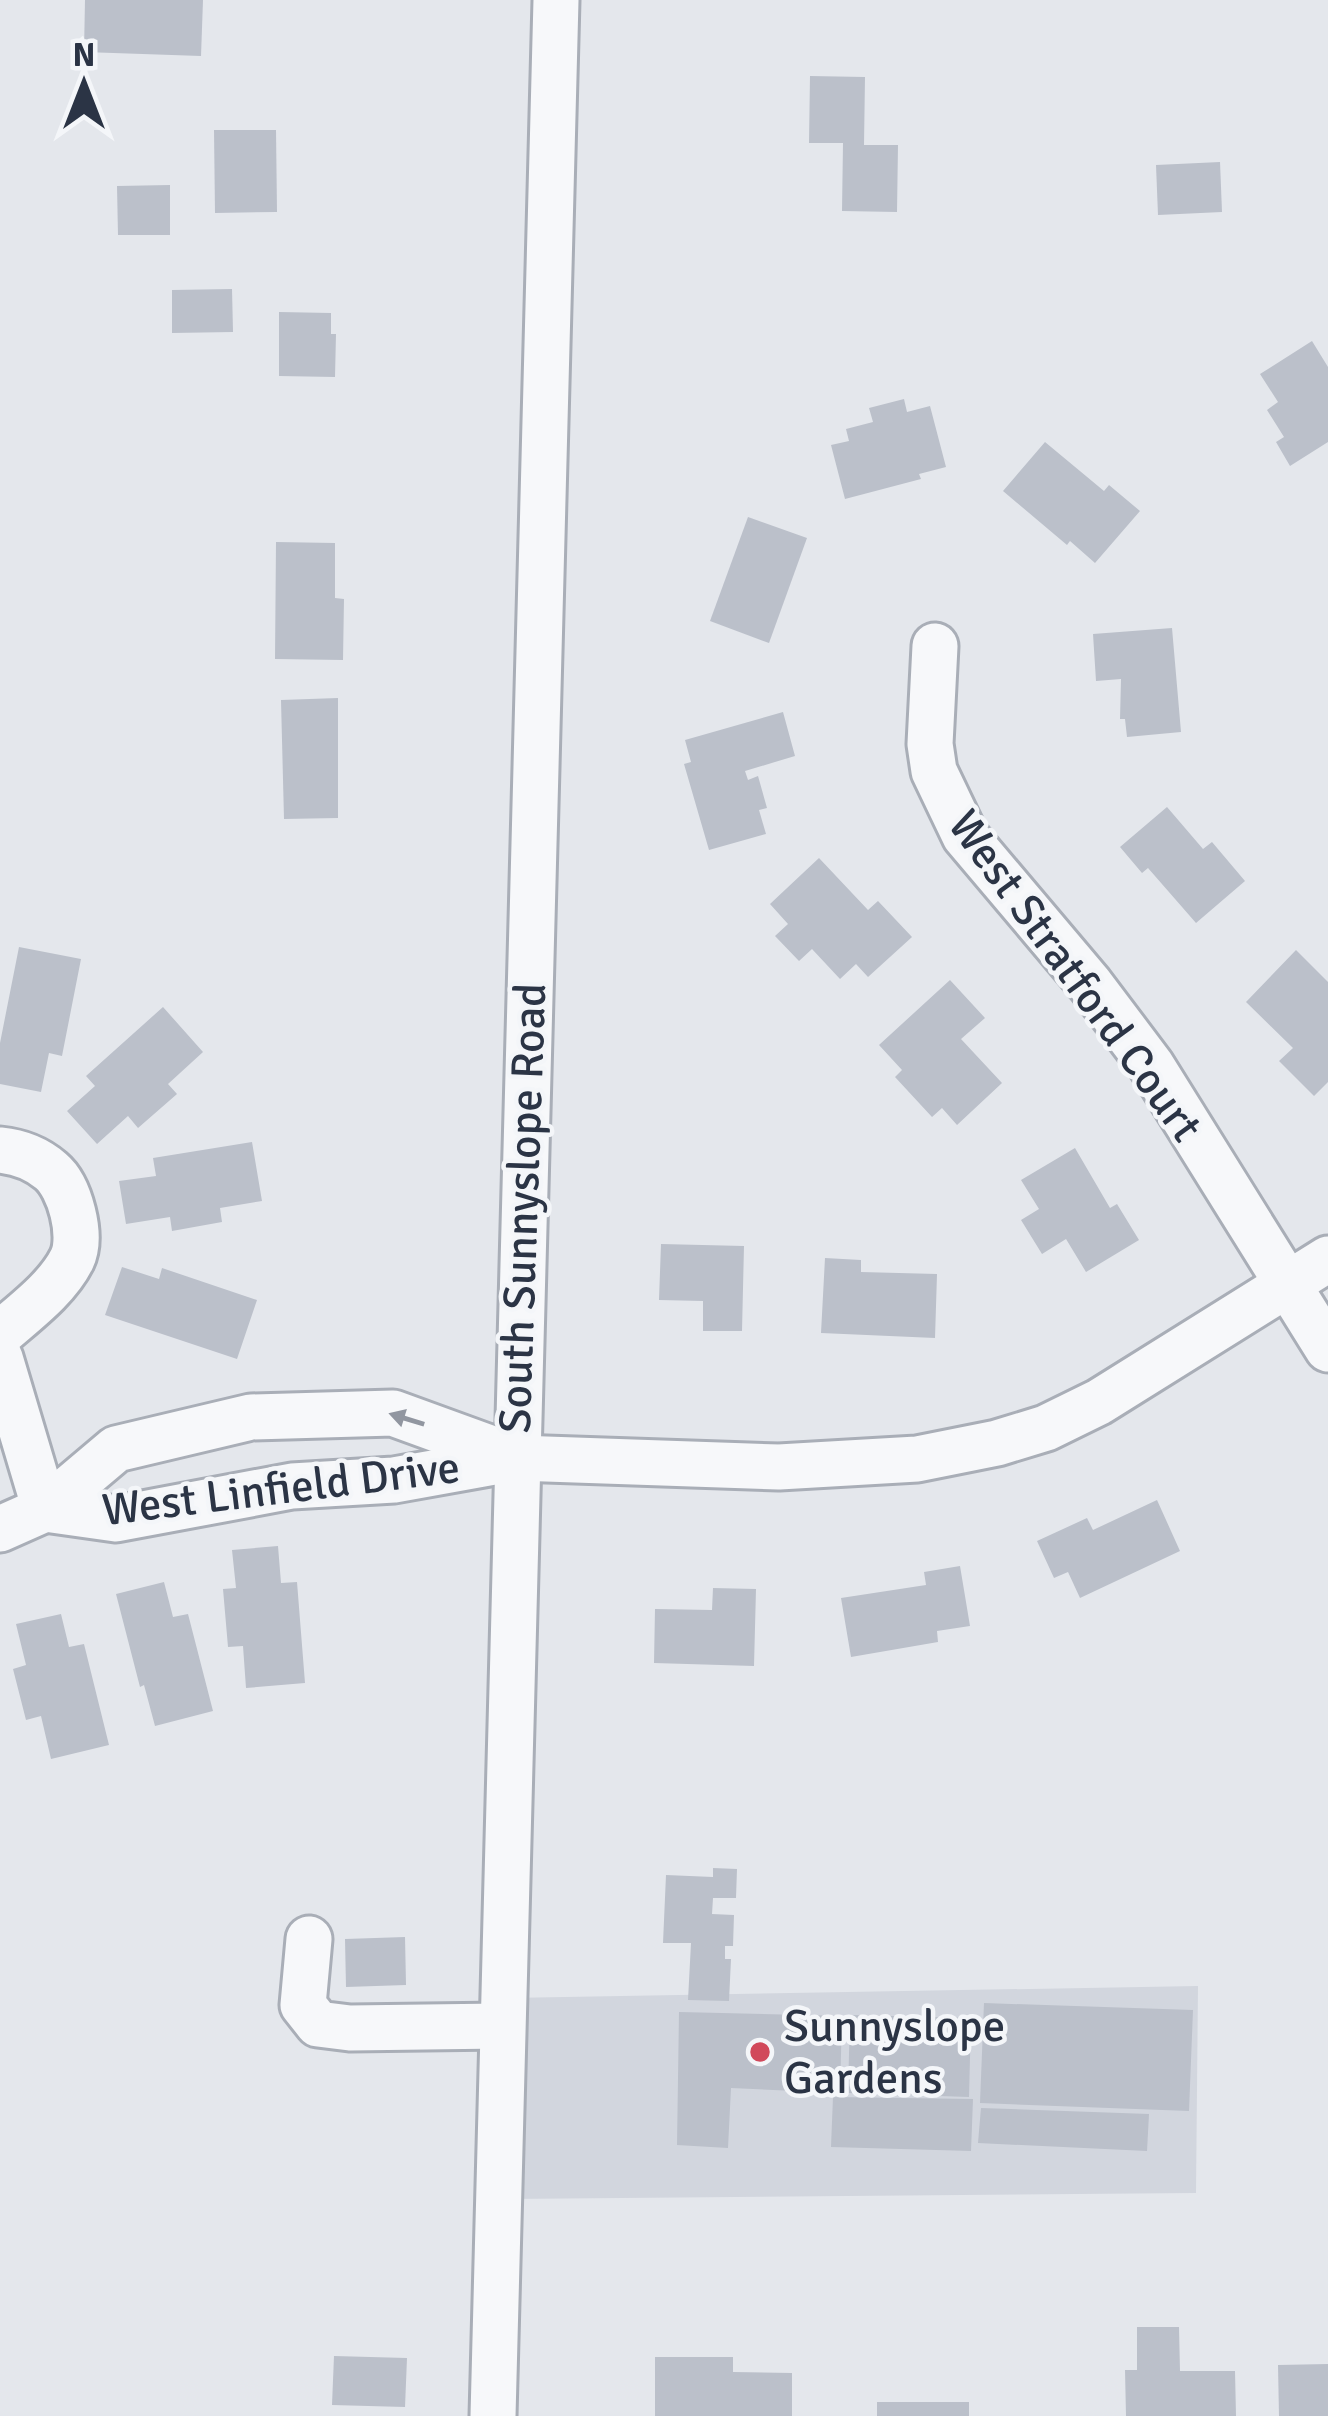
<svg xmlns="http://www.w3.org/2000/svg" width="1328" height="2416" viewBox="0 0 1328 2416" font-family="Signika,sans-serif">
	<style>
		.built { fill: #d2d6de }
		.building { fill: #bbc0ca }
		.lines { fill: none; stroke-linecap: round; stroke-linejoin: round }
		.minor-casing { stroke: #a9aeb7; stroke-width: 51 }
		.minor { stroke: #f7f8fa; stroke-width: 45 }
		.oneway { fill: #9196a0 }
		.poi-dot { fill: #d1495b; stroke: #f4f6f9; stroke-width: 4.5 }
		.labels { text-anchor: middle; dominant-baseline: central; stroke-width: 9; stroke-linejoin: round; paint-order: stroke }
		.street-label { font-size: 45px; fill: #2b3445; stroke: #f4f6f9 }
		.poi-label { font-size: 45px; fill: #2b3445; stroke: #f4f6f9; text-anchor: start }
	</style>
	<rect width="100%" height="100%" fill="#e4e7ec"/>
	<!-- built -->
	<polygon class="built" points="1198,1986 1196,2193 499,2199 504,1998"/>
	<!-- building -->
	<g class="building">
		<polygon points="85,0 203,0 201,56 84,52"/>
		<polygon points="810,76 865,77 864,145 898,145 897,212 842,211 843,143 809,143"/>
		<polygon points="214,130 276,130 277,212 215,213"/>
		<polygon points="1220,162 1222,212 1158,215 1156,165"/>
		<polygon points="170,185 170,235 118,235 117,186"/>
		<polygon points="232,289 233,332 172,333 172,290"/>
		<polygon points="279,312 331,313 331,334 336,334 335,377 279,376"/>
		<polygon points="1312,341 1328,367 1328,442 1290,466 1276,442 1284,437 1267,410 1278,402 1260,374"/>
		<polygon points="904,399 907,412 930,406 946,467 919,474 921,479 845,499 831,445 849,441 846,429 873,422 869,408"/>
		<polygon points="1045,442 1104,491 1109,485 1140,511 1095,563 1070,541 1067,545 1003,491"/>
		<polygon points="748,517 807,538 769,643 710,621"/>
		<polygon points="276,542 335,543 335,598 344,599 343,660 275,659"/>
		<polygon points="1172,628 1181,732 1127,737 1125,719 1120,719 1121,679 1096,681 1093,634"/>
		<polygon points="338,698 338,818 284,819 281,700"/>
		<polygon points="783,712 795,756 745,771 748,780 758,776 767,808 759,810 766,834 709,850 684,764 691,762 685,740"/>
		<polygon points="1167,807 1203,849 1212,842 1245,881 1196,923 1148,868 1142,873 1120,847"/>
		<polygon points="819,858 868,910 878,901 912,937 868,977 856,964 840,979 812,949 799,961 775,936 788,924 770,904"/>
		<polygon points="19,947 81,959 62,1056 49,1053 41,1092 0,1084 0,1043"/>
		<polygon points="1296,950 1328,982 1328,1082 1314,1096 1279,1061 1293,1048 1246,1002"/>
		<polygon points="950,980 985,1018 961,1039 1002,1083 957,1125 942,1108 932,1117 895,1077 902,1070 879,1045"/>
		<polygon points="163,1007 203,1052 168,1084 177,1094 138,1128 128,1116 97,1144 67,1111 95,1086 86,1076"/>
		<polygon points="252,1142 262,1201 220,1208 222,1222 172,1231 170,1217 126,1224 119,1181 156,1176 153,1158"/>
		<polygon points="1075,1148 1110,1208 1117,1204 1139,1240 1086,1272 1066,1239 1042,1254 1021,1220 1039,1209 1021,1180"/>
		<polygon points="661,1244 744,1246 742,1331 703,1331 703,1301 659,1300"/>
		<polygon points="825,1258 861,1260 861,1272 937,1274 935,1338 821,1333"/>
		<polygon points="122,1267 159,1279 162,1268 257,1300 237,1359 105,1315"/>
		<polygon points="1157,1500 1180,1551 1080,1598 1068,1572 1054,1578 1037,1541 1087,1518 1093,1530"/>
		<polygon points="278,1546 281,1583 297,1582 305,1683 246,1688 243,1646 228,1647 223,1589 236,1588 232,1550"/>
		<polygon points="960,1566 970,1626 937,1631 938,1642 851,1657 841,1598 926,1585 924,1572"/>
		<polygon points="164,1582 173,1617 188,1614 213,1711 155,1726 144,1685 140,1687 116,1594"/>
		<polygon points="713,1588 756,1589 754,1666 654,1663 655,1609 712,1610"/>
		<polygon points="61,1614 69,1647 84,1644 109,1745 51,1759 41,1716 26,1720 13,1669 26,1665 16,1624"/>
		<polygon points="713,1868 737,1869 736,1898 713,1898 712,1914 734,1915 733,1946 725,1946 725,1959 731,1959 729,2001 688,2000 691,1943 663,1943 666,1875 713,1877"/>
		<polygon points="405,1937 406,1985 346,1987 345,1939"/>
		<polygon points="984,2003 1193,2010 1189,2111 980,2103"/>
		<polygon points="679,2012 842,2016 840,2093 731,2088 728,2148 677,2145"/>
		<polygon points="850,2015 971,2018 969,2097 848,2093"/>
		<polygon points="833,2097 973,2099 971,2151 831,2147"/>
		<polygon points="981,2108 1149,2114 1147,2151 978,2143"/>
		<polygon points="1137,2327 1179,2327 1180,2371 1235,2371 1236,2416 1126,2416 1125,2370 1137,2370"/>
		<polygon points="334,2356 407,2358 405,2407 332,2405"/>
		<polygon points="655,2357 733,2357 733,2372 792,2373 792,2416 655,2416"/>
		<polygon points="1328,2364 1328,2416 1279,2416 1278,2365"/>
		<rect x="877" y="2402" width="92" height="14"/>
	</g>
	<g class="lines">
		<defs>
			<g id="minor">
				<polyline points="935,646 930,744 934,771 965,836 1090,984 1151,1065 1328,1349"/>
				<path d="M 0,1150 C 20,1152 36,1158 51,1171 C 70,1187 83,1236 72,1259 C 57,1289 25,1312 0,1334"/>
				<polyline points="0,1358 45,1509"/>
				<polyline points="45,1509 116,1519 292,1486 394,1480 517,1458 779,1467 917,1459 997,1443 1046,1428 1099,1402 1328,1259"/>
				<polyline points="0,1529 45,1509 116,1449 251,1417 393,1413 514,1457"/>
				<polyline points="309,1939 303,2005 318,2024 350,2028 501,2026"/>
				<polyline points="493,2416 556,0"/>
			</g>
		</defs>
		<!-- minor casing -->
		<use href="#minor" class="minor-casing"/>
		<!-- minor -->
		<use href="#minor" class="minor"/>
	</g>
	<!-- one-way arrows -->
	<defs><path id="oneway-solid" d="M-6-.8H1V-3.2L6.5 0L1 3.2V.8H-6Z" transform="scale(3)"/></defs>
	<use class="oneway" href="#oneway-solid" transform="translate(407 1419) rotate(-163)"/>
	<!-- markers -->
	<circle class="poi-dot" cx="760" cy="2052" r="12"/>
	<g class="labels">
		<!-- street labels -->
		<g class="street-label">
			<text transform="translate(1075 976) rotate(54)">West Stratford Court</text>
			<text transform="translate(523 1208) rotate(-88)">South Sunnyslope Road</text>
			<text transform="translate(281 1489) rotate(-7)">West Linfield Drive</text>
		</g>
		<!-- poi labels -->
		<g class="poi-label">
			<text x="784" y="2026">Sunnyslope<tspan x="784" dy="52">Gardens</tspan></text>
		</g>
	</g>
	<!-- north arrow -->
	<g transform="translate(84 84)" stroke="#f4f6f9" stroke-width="9" paint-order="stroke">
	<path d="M0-9L21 45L0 30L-21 45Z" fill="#2b3445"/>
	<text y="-18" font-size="33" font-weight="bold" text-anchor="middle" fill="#2b3445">N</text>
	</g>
</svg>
